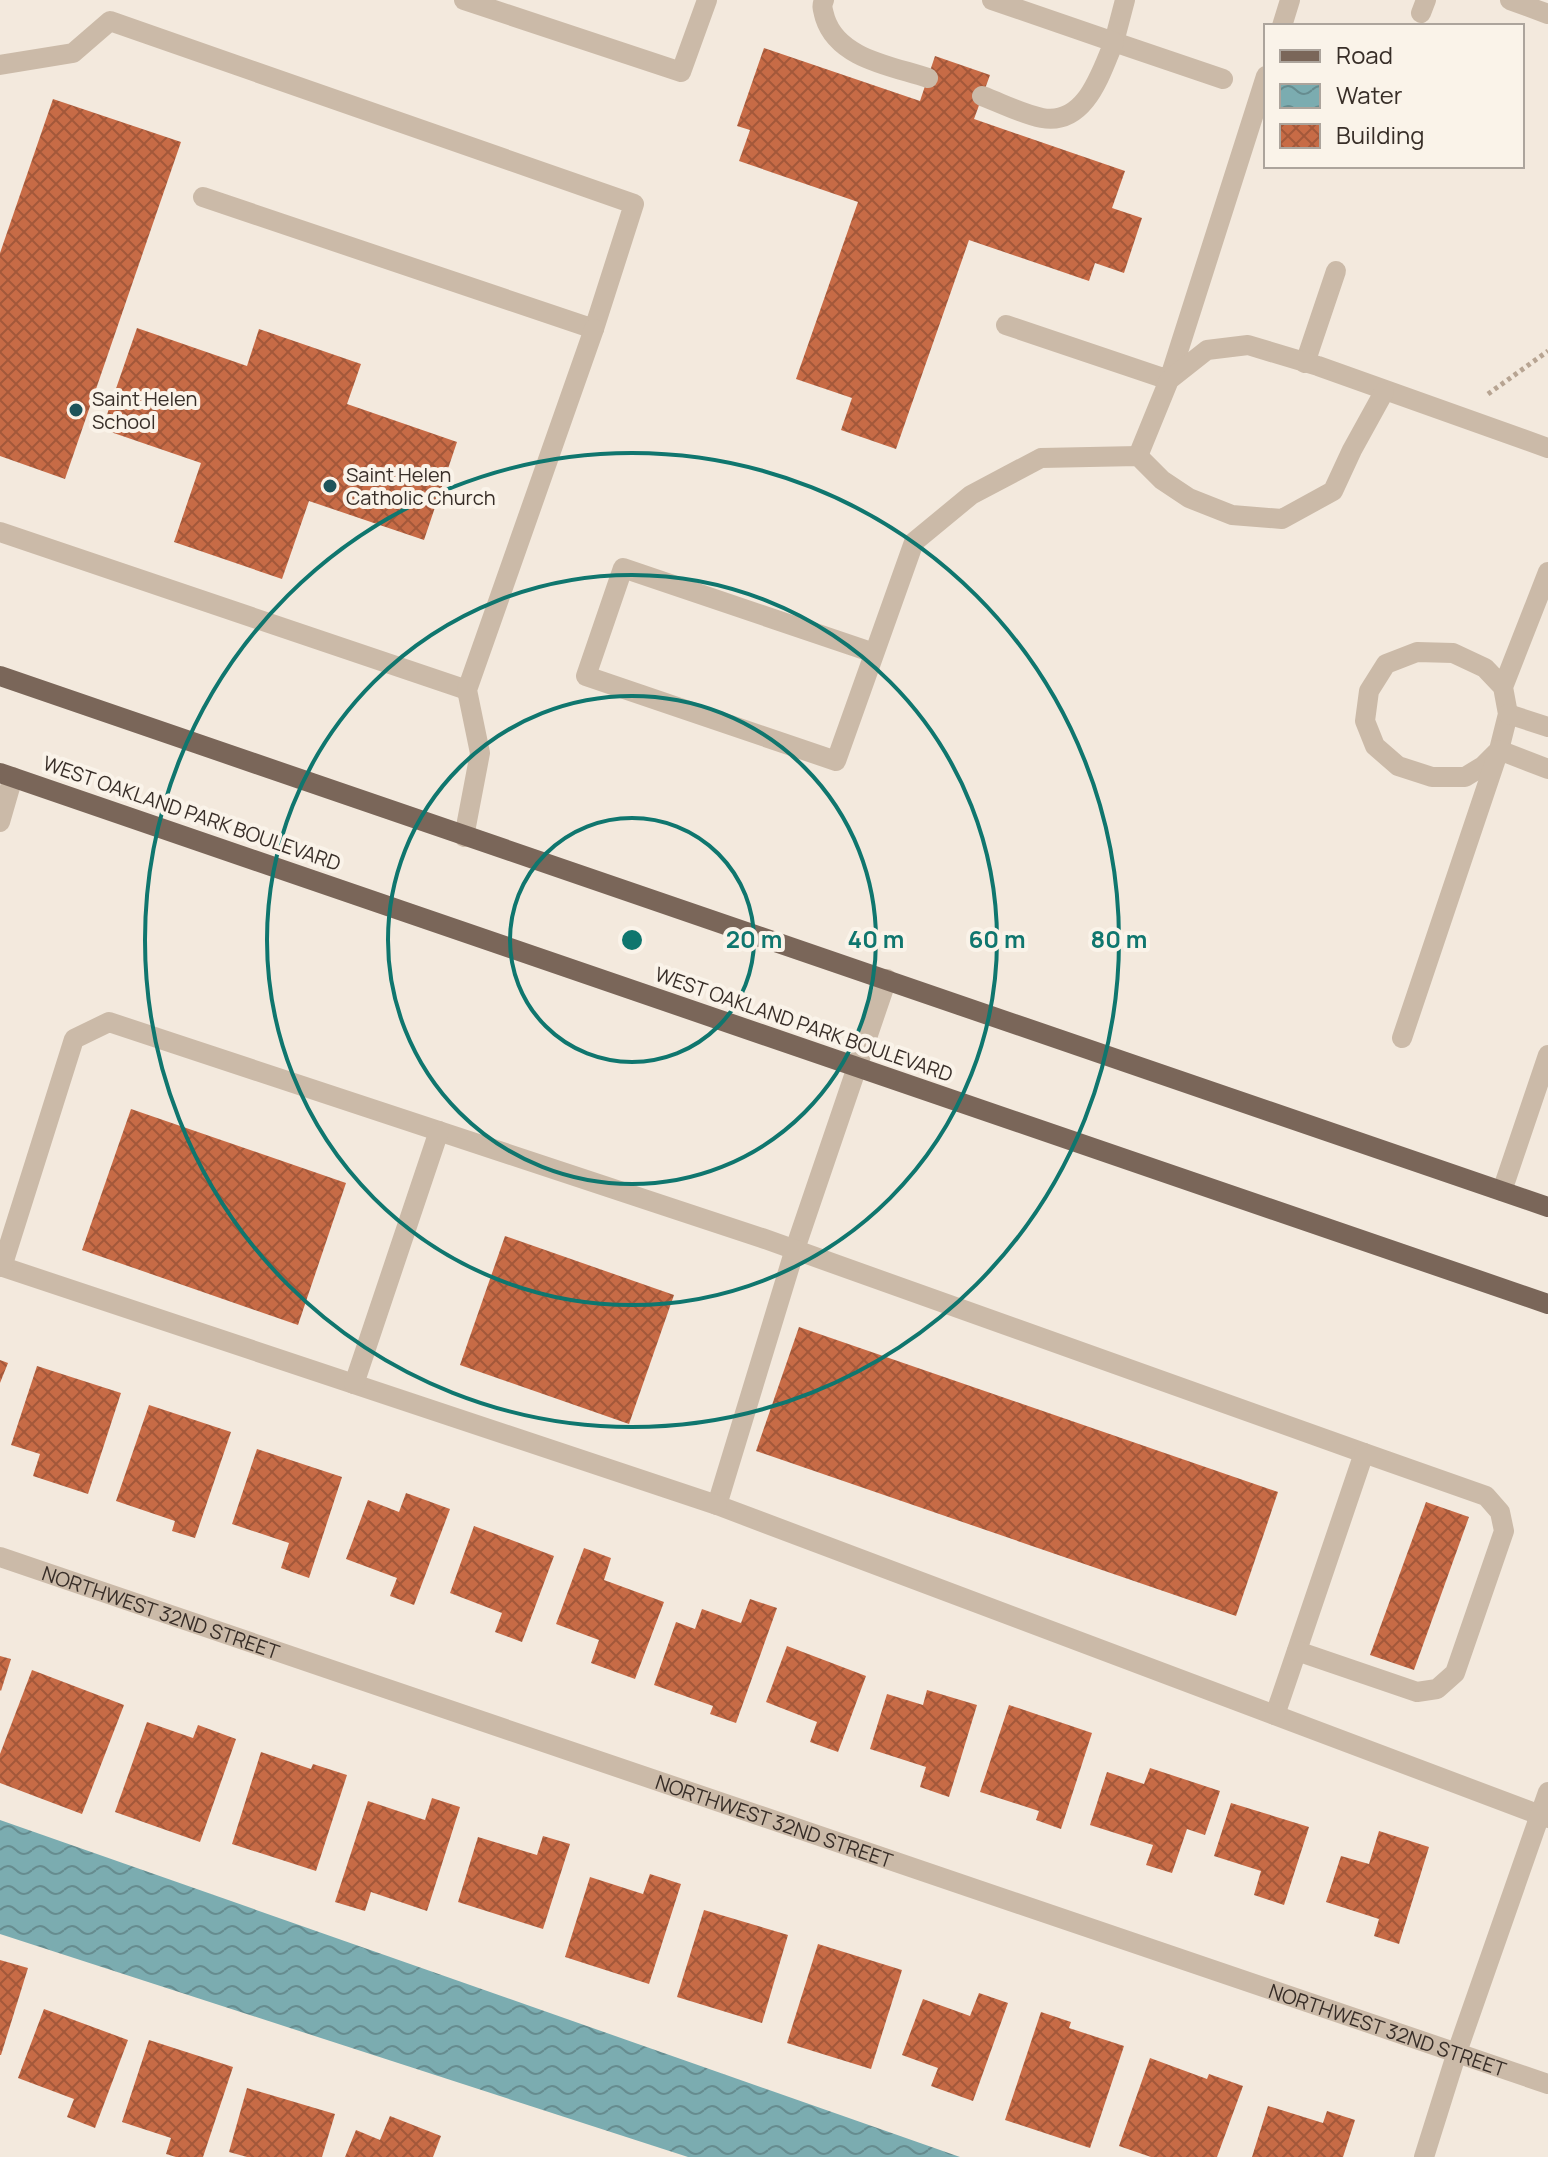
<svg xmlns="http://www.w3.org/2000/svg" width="1548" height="2157" viewBox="0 0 1548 2157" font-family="Manrope,sans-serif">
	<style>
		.water { fill: url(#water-waves) }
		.building { fill: url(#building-cross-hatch) }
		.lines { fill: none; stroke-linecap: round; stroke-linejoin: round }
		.path { stroke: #b7a492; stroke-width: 5; stroke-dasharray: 4 4; stroke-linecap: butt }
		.service { stroke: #cbbaa8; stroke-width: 20 }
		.minor { stroke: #cbbaa8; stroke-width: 20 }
		.primary { stroke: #7a6659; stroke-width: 20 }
		.ring { fill: none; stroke: #0f766e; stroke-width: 4 }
		.poi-dot { fill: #1d535a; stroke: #faf3e9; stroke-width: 3 }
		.labels { text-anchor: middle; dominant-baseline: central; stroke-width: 8; stroke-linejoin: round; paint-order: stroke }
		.poi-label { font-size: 20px; fill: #382e28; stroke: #faf3e9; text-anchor: start }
		.street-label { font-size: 20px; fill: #382e28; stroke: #faf3e9 }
		.centre { fill: #0f766e; stroke: #faf3e9; stroke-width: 4 }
		.ring-label { font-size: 24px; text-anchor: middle; font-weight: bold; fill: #0f766e; stroke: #faf3e9; stroke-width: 8; stroke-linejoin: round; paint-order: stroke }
	</style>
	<defs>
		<pattern id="water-waves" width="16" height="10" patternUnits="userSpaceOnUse" patternTransform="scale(2)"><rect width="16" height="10" fill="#7bacb0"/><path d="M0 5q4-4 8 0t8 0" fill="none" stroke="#668c8f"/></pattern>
		<pattern id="building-cross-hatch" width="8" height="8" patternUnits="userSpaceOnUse" patternTransform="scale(2)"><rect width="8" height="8" fill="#c76b46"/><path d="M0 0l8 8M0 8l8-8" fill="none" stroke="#a3583a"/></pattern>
	</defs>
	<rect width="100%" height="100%" fill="#f3e9dd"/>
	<!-- water -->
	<polygon class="water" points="0,1820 960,2157 688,2157 0,1934"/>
	<!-- building -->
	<g class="building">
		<polygon points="764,48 920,101 935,56 990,75 974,119 1125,171 1112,208 1142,218 1124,273 1095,263 1089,281 969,240 896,449 841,430 852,398 796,379 858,202 739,161 750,130 737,126"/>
		<polygon points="53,99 181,142 65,479 0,456 0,253"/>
		<polygon points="137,328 247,366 259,329 361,364 347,404 457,442 424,540 309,501 282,579 174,542 201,463 102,429"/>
		<polygon points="131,1109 346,1183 298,1325 82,1250"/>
		<polygon points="505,1236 674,1295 629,1424 460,1365"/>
		<polygon points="799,1327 1278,1492 1236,1616 756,1451"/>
		<polygon points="0,1360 8,1363 0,1383"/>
		<polygon points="37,1366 121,1393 88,1494 33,1476 40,1454 11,1445"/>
		<polygon points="149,1405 231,1432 195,1538 172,1531 175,1521 116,1501"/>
		<polygon points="257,1449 342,1477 309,1578 281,1568 289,1543 232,1524"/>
		<polygon points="406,1493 450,1509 414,1605 390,1596 397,1578 346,1559 368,1500 399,1512"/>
		<polygon points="1426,1502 1469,1517 1414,1670 1370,1655"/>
		<polygon points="474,1526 554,1556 522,1642 495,1632 502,1613 450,1593"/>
		<polygon points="584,1548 611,1558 604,1580 664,1602 635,1679 591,1663 599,1640 556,1624"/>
		<polygon points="750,1599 777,1608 736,1723 710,1714 713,1706 654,1685 676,1622 695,1629 702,1609 741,1623"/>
		<polygon points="787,1646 866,1676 838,1752 810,1742 817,1722 766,1702"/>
		<polygon points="0,1656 11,1659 1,1691 0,1690"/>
		<polygon points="32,1670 124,1705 82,1814 0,1783 0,1754"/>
		<polygon points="927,1690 977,1705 949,1797 920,1787 926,1767 870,1749 887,1694 923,1705"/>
		<polygon points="1009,1705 1092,1733 1061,1829 1036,1820 1039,1811 980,1792"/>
		<polygon points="147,1722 193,1738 198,1725 236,1739 200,1842 115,1812"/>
		<polygon points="261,1752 311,1769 313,1764 347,1775 316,1871 232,1844"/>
		<polygon points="1150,1768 1220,1791 1205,1835 1187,1829 1172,1873 1146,1865 1153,1845 1090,1825 1107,1772 1144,1784"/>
		<polygon points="432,1798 460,1807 427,1911 371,1892 365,1911 335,1902 368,1801 425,1820"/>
		<polygon points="1231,1803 1309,1827 1284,1905 1254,1895 1261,1871 1214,1856"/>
		<polygon points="1379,1831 1429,1847 1399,1944 1374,1936 1379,1919 1326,1902 1341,1856 1369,1864"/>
		<polygon points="543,1836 570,1844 543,1929 458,1902 478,1837 537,1855"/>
		<polygon points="650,1874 681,1884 649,1984 565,1957 590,1877 643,1894"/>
		<polygon points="704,1910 788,1935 762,2023 677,1997"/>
		<polygon points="818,1944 902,1970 871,2069 787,2043"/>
		<polygon points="0,1960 28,1968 1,2055 0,2055"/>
		<polygon points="979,1993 1008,2003 973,2101 931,2086 938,2068 902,2055 923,1999 970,2016"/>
		<polygon points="44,2009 128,2040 95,2128 67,2117 74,2099 18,2078"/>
		<polygon points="1041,2012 1071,2022 1069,2028 1124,2046 1090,2148 1005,2120"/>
		<polygon points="149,2040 233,2067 203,2157 176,2157 166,2154 171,2138 122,2122"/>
		<polygon points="1150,2058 1207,2079 1209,2074 1243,2086 1217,2157 1151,2157 1119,2146"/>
		<polygon points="247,2088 335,2114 322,2157 247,2157 229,2152"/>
		<polygon points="1268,2106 1323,2123 1327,2111 1355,2120 1343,2157 1252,2157"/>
		<polygon points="390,2116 441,2136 433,2157 345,2157 356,2130 380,2140"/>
	</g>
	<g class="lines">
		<!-- path -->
		<polyline class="path" points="1488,394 1548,351"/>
		<!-- service -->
		<g class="service">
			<polyline points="464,0 681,72 707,0"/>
			<path d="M 824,0 C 821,7 823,10 825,18 C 838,59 892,66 928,78"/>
			<polyline points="1125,0 1114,42 1223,79"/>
			<polyline points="1510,0 1548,14"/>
			<polyline points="1421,13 1426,0"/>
			<polyline points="1282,26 1290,0"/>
			<polyline points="0,65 73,53 110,21 634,204 594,329 203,197"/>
			<path d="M 982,96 C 1001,103 1022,114 1042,118 C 1086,126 1101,72 1114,42 L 992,0"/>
			<polyline points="1006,325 1169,380 1266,76"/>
			<polyline points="1305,363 1336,271"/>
			<polyline points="1138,456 1169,380 1207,350 1248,345 1318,366 1548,448"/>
			<polyline points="0,532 467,690"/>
			<polyline points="874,653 623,568 586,676 836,761 914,542 971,495 1041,458 1138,456 1162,480 1189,498 1232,515 1282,519 1333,491 1352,450 1384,392"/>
			<polyline points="1503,687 1485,668 1453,653 1417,652 1386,664 1369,691 1365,721 1375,746 1398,766 1432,777 1465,777 1483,766 1499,750 1508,714 1503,687 1548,572"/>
			<polyline points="1508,714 1548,727"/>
			<polyline points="464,837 480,753 467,690 594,329"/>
			<polyline points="887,979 795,1249 717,1505 1548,1818"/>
			<polyline points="1402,1038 1499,750 1548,769"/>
			<polyline points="0,1266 717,1505"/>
			<polyline points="2,1267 74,1039 109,1022 762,1238 1364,1453 1275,1715"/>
			<polyline points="354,1384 439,1131"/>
			<polyline points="1297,1651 1417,1692 1437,1689 1455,1673 1504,1531 1500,1512 1486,1496 1364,1453"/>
		</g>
		<!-- minor -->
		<g class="minor">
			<polyline points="0,822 13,777"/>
			<polyline points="1502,1191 1548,1055"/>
			<path id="s1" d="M 0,1557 L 1548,2084"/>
			<polyline points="1424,2157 1457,2052 1548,1792"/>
		</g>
		<!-- primary -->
		<g class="primary">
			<polyline points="0,676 1548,1207"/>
			<polyline points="0,773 1548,1304"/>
		</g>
	</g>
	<!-- distance rings -->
	<g class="ring">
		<circle cx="632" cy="940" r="122"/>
		<circle cx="632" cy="940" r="244"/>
		<circle cx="632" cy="940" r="365"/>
		<circle cx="632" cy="940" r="487"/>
	</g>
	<!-- markers -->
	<g class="poi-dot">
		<circle cx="76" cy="410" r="8"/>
		<circle cx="330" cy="486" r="8"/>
	</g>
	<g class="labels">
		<!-- poi labels -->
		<g class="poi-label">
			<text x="92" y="398">Saint Helen<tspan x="92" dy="23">School</tspan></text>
			<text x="346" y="474">Saint Helen<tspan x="346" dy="23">Catholic Church</tspan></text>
		</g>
		<!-- street labels -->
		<g class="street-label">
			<text transform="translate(192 813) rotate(19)">WEST OAKLAND PARK BOULEVARD</text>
			<text transform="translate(804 1024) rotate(19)">WEST OAKLAND PARK BOULEVARD</text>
			<text stroke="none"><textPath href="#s1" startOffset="170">NORTHWEST 32ND STREET</textPath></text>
			<text stroke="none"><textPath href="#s1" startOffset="818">NORTHWEST 32ND STREET</textPath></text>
			<text stroke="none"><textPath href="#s1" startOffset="1466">NORTHWEST 32ND STREET</textPath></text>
		</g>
	</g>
	<circle cx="632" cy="940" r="12" class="centre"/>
	<g class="ring-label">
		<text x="754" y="948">20 m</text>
		<text x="876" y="948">40 m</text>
		<text x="997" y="948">60 m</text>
		<text x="1119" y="948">80 m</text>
	</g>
	<!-- legend -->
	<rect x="1264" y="24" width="260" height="144" fill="#faf3e9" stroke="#aca49c" stroke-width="2"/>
	<rect x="1280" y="50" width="40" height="12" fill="#7a6659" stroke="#aca49c" stroke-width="2"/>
	<text x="1336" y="64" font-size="24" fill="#382e28">Road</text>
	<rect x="1280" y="84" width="40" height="24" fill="url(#water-waves)" stroke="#aca49c" stroke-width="2"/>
	<text x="1336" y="104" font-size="24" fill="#382e28">Water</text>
	<rect x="1280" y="124" width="40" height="24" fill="url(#building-cross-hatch)" stroke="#aca49c" stroke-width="2"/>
	<text x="1336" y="144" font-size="24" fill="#382e28">Building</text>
</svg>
